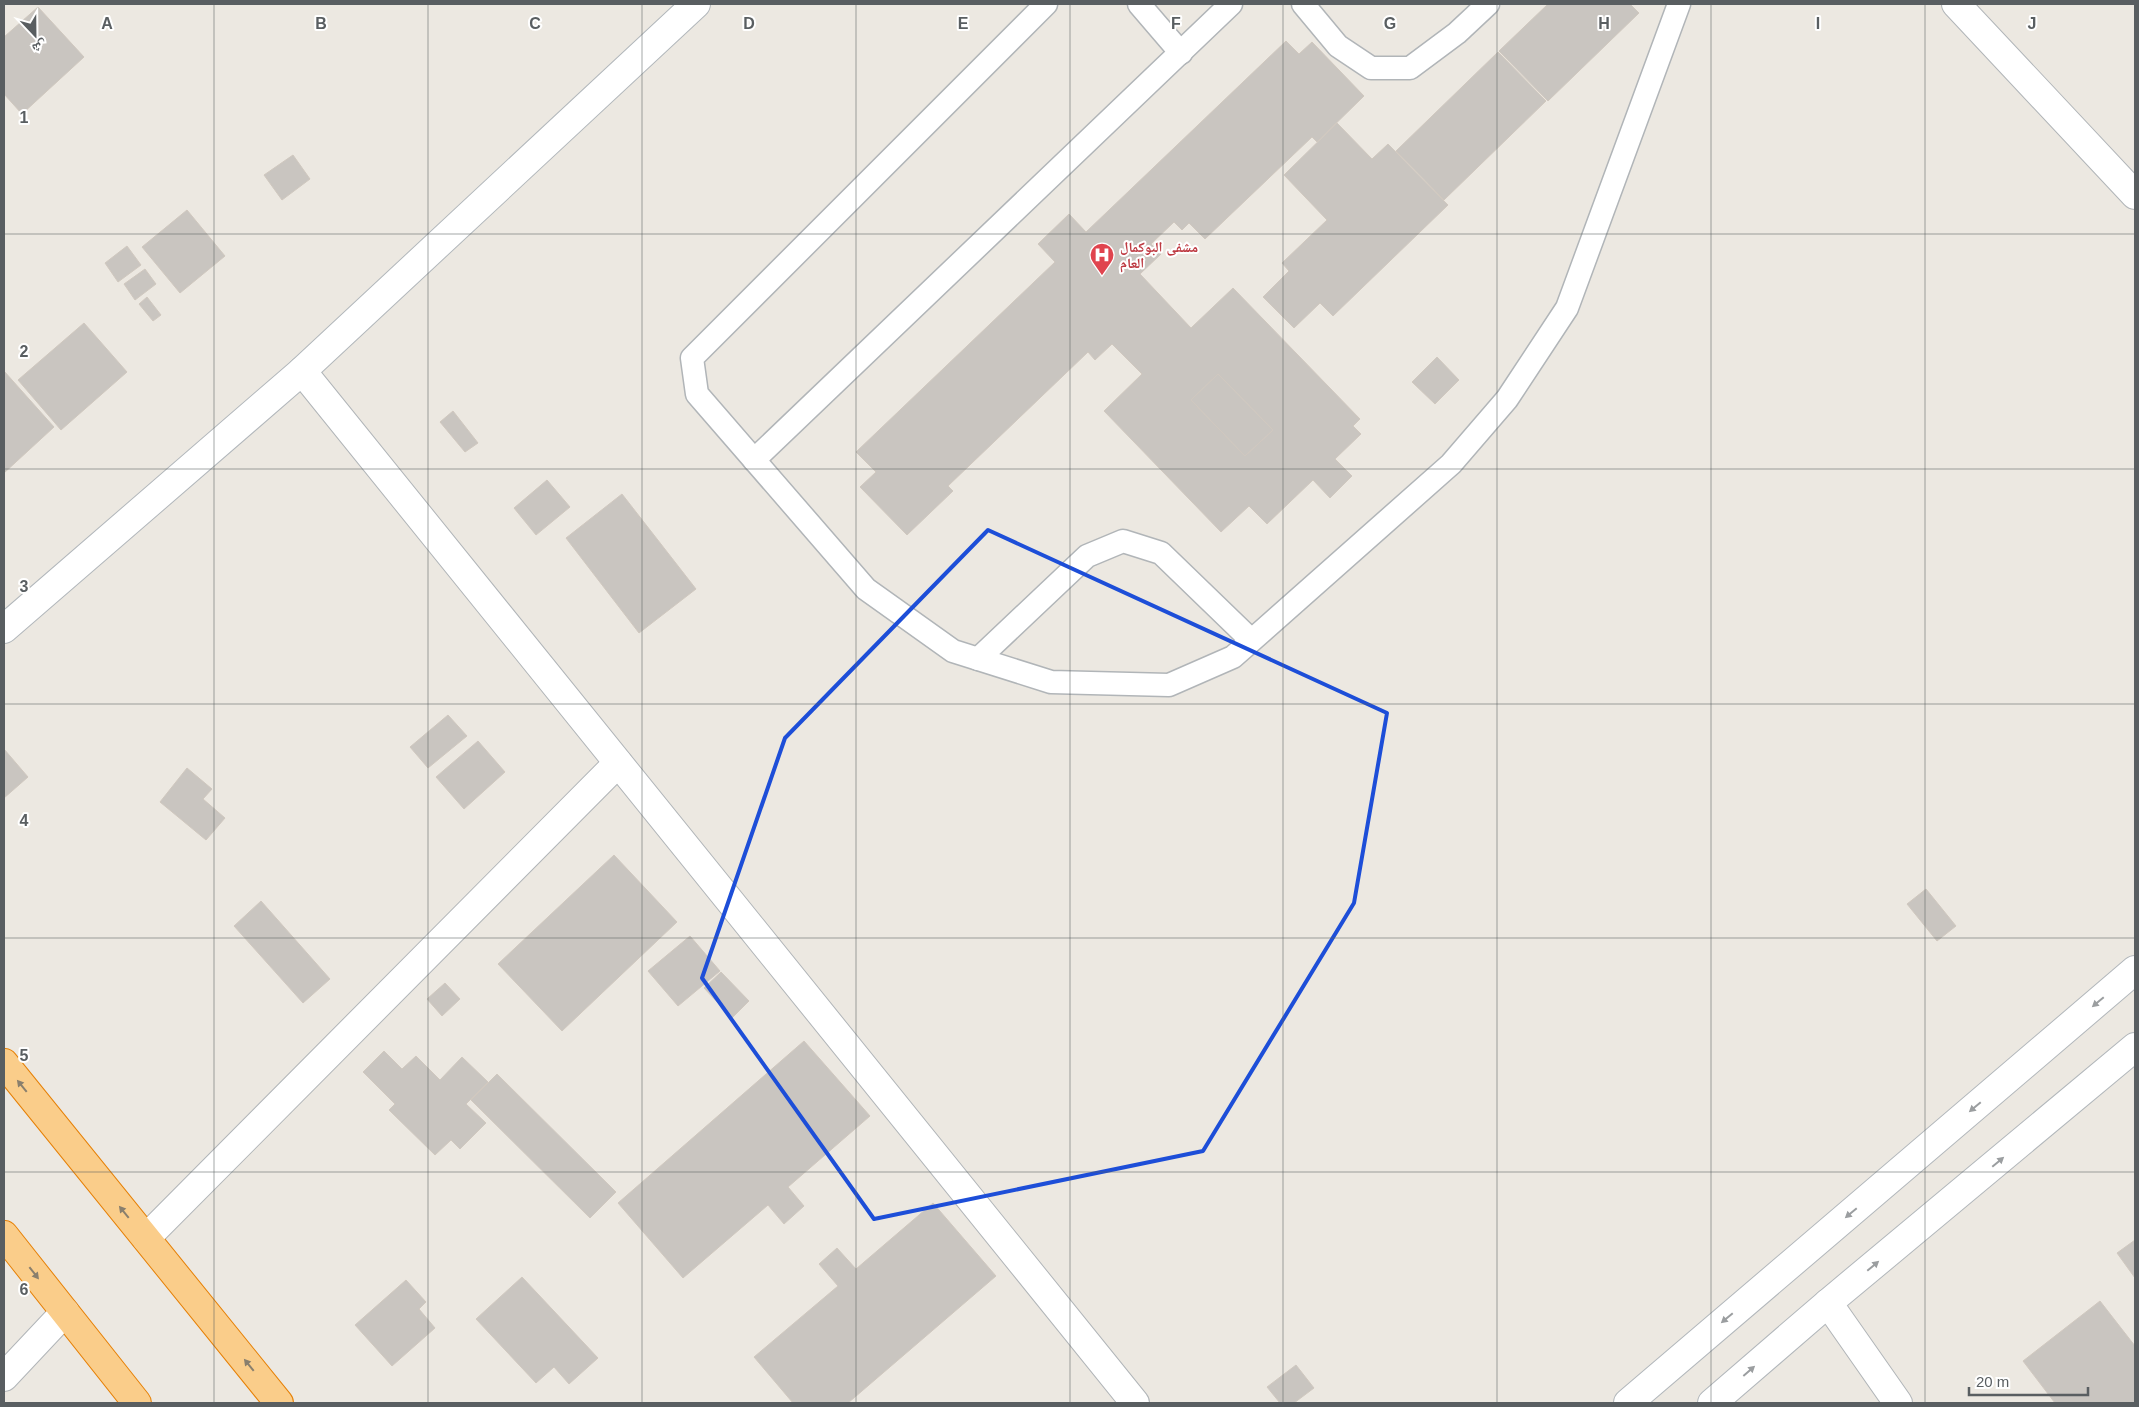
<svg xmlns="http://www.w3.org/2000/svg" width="2139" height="1407" viewBox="0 0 2139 1407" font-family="Helvetica,'Noto Naskh Arabic',sans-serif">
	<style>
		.building { fill: #c9c5c0; stroke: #d0c8bf; fill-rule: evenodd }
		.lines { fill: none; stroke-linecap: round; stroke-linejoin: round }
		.lane-casing { stroke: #b1b5b8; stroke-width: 25 }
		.street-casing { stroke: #b1b5b8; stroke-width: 30 }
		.secondary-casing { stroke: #b2b7bb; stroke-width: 30 }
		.highway-casing { stroke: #e68006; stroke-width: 30 }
		.lane { stroke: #fff; stroke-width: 22 }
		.street { stroke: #fff; stroke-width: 28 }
		.secondary { stroke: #fff; stroke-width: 28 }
		.highway { stroke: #facd8a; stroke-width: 28 }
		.oneway { fill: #9b9ea0 }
		.oneway2 { fill: #897f6d }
		.marked { fill: none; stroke: #1d4ed8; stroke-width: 4; stroke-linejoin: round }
		.grid { fill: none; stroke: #595e61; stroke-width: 1; stroke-opacity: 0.55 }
		.labels { text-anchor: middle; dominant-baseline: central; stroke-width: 4; stroke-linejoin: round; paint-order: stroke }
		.health-label { font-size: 14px; font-weight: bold; fill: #be3a42; stroke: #fff; text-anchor: start }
		.grid-label { font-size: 16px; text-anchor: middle; font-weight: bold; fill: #595e61; stroke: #fff; stroke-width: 4; stroke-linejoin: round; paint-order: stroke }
	</style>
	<rect width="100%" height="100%" fill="#ece8e1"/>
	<!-- building -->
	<g class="building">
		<polygon points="1548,4 1630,4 1639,13 1548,101 1499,51"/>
		<polygon points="38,7 84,57 22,114 4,94 4,37"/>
		<path d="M 1286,41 L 1299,54 L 1312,42 L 1364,96 L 1317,142 L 1312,137 L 1205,239 L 1189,223 L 1182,230 L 1174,222 L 1151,244 L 1161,254 L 1140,274 L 1191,328 L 1233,288 L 1360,419 L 1353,426 L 1361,434 L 1335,459 L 1352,476 L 1330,498 L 1313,480 L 1267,524 L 1249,506 L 1221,532 L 1104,411 L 1142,374 L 1112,344 L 1095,360 L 1088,352 L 948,486 L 953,491 L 907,535 L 860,487 L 876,472 L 856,452 L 1055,262 L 1038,244 L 1069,214 L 1086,232 ZM 1218,374 L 1273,430 L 1245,456 L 1191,400 Z"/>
		<polygon points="1498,52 1546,101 1444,200 1396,151"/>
		<polygon points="1337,123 1372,159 1388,144 1448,205 1333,316 1320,303 1294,328 1263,297 1289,271 1282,263 1327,220 1284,175"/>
		<polygon points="293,155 310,179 282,200 264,175"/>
		<polygon points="187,210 225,256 180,293 142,247"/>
		<polygon points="127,246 141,265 118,282 105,263"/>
		<polygon points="145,269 156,284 135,300 124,284"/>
		<polygon points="147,297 161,315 153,321 139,304"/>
		<polygon points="84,323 127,372 61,430 18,380"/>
		<polygon points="1437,357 1459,380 1435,404 1412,382"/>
		<polygon points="4,371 54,427 4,473"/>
		<polygon points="1218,374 1273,430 1245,456 1191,400"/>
		<polygon points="453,411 478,443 465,452 440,422"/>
		<polygon points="547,480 570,507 536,535 514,508"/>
		<polygon points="622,494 696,589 639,633 566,538"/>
		<polygon points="448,715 467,736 428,768 410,747"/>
		<polygon points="478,741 505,772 464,809 436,777"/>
		<polygon points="4,749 28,777 4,798"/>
		<polygon points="187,768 212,789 203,799 225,818 206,840 160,802"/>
		<polygon points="614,855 677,922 562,1031 498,964"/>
		<polygon points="1926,889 1956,926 1937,941 1907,904"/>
		<polygon points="261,901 330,979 303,1003 234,926"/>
		<polygon points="690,936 720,971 678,1006 648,971"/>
		<polygon points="721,972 749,1001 732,1018 704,988"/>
		<polygon points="445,983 460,999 442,1016 427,999"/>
		<polygon points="804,1041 870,1116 788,1187 804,1206 784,1224 768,1205 683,1278 618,1203"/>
		<polygon points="384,1051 402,1069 416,1056 440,1080 462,1057 488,1082 466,1104 486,1123 460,1149 451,1140 435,1155 389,1110 395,1104 363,1072"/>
		<polygon points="497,1074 616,1192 590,1218 471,1100"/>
		<polygon points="933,1203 996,1276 848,1403 793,1403 754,1357 838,1286 819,1264 837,1248 856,1269"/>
		<polygon points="2135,1240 2135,1278 2117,1253"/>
		<polygon points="522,1277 598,1358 569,1384 554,1367 536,1383 476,1319"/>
		<polygon points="406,1280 426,1302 419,1309 435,1328 392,1366 355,1325"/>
		<polygon points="2100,1301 2135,1346 2135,1403 2055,1403 2023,1361"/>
		<polygon points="1296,1365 1314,1388 1294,1403 1280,1403 1267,1387"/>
	</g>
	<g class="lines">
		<defs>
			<g id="lane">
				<polyline points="1046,4 692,358 697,394 866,589 953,651 1051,682 1169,685 1233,657 1451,464 1507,399 1567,308 1679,4"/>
				<polyline points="1139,4 1181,53"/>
				<polyline points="1303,4 1338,46 1371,68 1410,68 1457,33 1488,4"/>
				<polyline points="754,460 1231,4"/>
				<polyline points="978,659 1087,556 1123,541 1161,553 1251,640"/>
			</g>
			<g id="street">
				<polyline points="1956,4 2135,195"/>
				<polyline points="302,371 1135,1403"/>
				<polyline points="146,1238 618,763"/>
				<polyline points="1828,1303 1898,1403"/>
				<polyline points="4,1377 65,1312"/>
			</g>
			<g id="secondary">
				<polyline points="4,629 302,371 696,4"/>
				<polyline points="1628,1403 2135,970"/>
				<polyline points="1712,1403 1828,1303 2135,1047"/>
			</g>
			<g id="highway">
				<polyline points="4,1063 279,1403"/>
				<polyline points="4,1235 137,1403"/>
			</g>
		</defs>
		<!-- lane casing -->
		<use href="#lane" class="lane-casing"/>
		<!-- street casing -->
		<use href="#street" class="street-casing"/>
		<!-- secondary casing -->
		<use href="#secondary" class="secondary-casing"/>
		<!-- highway casing -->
		<use href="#highway" class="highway-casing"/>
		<!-- lane -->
		<use href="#lane" class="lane"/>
		<!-- street -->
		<use href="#street" class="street"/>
		<!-- secondary -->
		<use href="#secondary" class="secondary"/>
		<!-- highway -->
		<use href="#highway" class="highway"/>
	</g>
	<!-- one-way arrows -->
	<defs><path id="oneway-solid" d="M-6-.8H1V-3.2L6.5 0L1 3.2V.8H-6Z" transform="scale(1.25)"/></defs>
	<g class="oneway">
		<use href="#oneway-solid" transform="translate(2098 1002) rotate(140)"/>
		<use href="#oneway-solid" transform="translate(1975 1107) rotate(140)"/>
		<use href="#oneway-solid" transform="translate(1998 1162) rotate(-40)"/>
		<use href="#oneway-solid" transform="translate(1851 1213) rotate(140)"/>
		<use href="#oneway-solid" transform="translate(1873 1266) rotate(-40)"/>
		<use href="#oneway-solid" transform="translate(1727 1318) rotate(140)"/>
		<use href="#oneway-solid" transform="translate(1749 1371) rotate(-41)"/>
	</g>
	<g class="oneway2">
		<use href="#oneway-solid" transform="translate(22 1086) rotate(-129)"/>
		<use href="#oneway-solid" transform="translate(124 1212) rotate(-129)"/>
		<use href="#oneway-solid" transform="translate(34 1273) rotate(52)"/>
		<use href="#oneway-solid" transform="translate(249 1365) rotate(-129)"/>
	</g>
	<!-- marked area -->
	<path class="marked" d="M 988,530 L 1387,713 L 1354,903 L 1203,1151 L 874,1219 L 702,978 L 785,738 Z"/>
	<!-- grid -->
	<path class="grid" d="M 214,4 L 214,1403M 428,4 L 428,1403M 642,4 L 642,1403M 856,4 L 856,1403M 1070,4 L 1070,1403M 1283,4 L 1283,1403M 1497,4 L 1497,1403M 1711,4 L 1711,1403M 1925,4 L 1925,1403M 4,234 L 2135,234M 4,469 L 2135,469M 4,704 L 2135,704M 4,938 L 2135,938M 4,1172 L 2135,1172"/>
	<!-- icons -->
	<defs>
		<symbol id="hospital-pin" viewBox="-11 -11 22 30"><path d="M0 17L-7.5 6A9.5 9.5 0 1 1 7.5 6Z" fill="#e0444e" stroke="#fff"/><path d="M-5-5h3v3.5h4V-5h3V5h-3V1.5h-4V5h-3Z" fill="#fff"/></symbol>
	</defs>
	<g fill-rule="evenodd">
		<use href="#hospital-pin" x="1088" y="241" width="28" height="38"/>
	</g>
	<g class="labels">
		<!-- health labels -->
		<g class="health-label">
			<text x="1120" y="247">مشفى البوكمال<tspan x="1120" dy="16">العام</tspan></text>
		</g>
	</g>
	<g class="grid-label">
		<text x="107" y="29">A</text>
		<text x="321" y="29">B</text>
		<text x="535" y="29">C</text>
		<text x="749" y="29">D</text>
		<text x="963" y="29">E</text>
		<text x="1176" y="29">F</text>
		<text x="1390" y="29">G</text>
		<text x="1604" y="29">H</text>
		<text x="1818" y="29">I</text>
		<text x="2032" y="29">J</text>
		<text x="24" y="123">1</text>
		<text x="24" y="357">2</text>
		<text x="24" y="592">3</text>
		<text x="24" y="826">4</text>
		<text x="24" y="1061">5</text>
		<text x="24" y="1295">6</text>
	</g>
	<!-- border -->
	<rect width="2139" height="1407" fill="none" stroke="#595e61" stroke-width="10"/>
	<!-- north arrow -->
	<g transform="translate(35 35) rotate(158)" stroke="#ffffff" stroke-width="4" paint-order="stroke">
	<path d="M0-4L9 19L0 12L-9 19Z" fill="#595e61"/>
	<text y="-8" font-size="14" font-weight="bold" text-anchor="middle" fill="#595e61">ش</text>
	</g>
	<!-- scale -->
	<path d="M1969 1387v8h119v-8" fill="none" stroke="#595e61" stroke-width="2.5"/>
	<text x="1976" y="1387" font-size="15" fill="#595e61" stroke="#ffffff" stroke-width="4" paint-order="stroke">20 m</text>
</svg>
